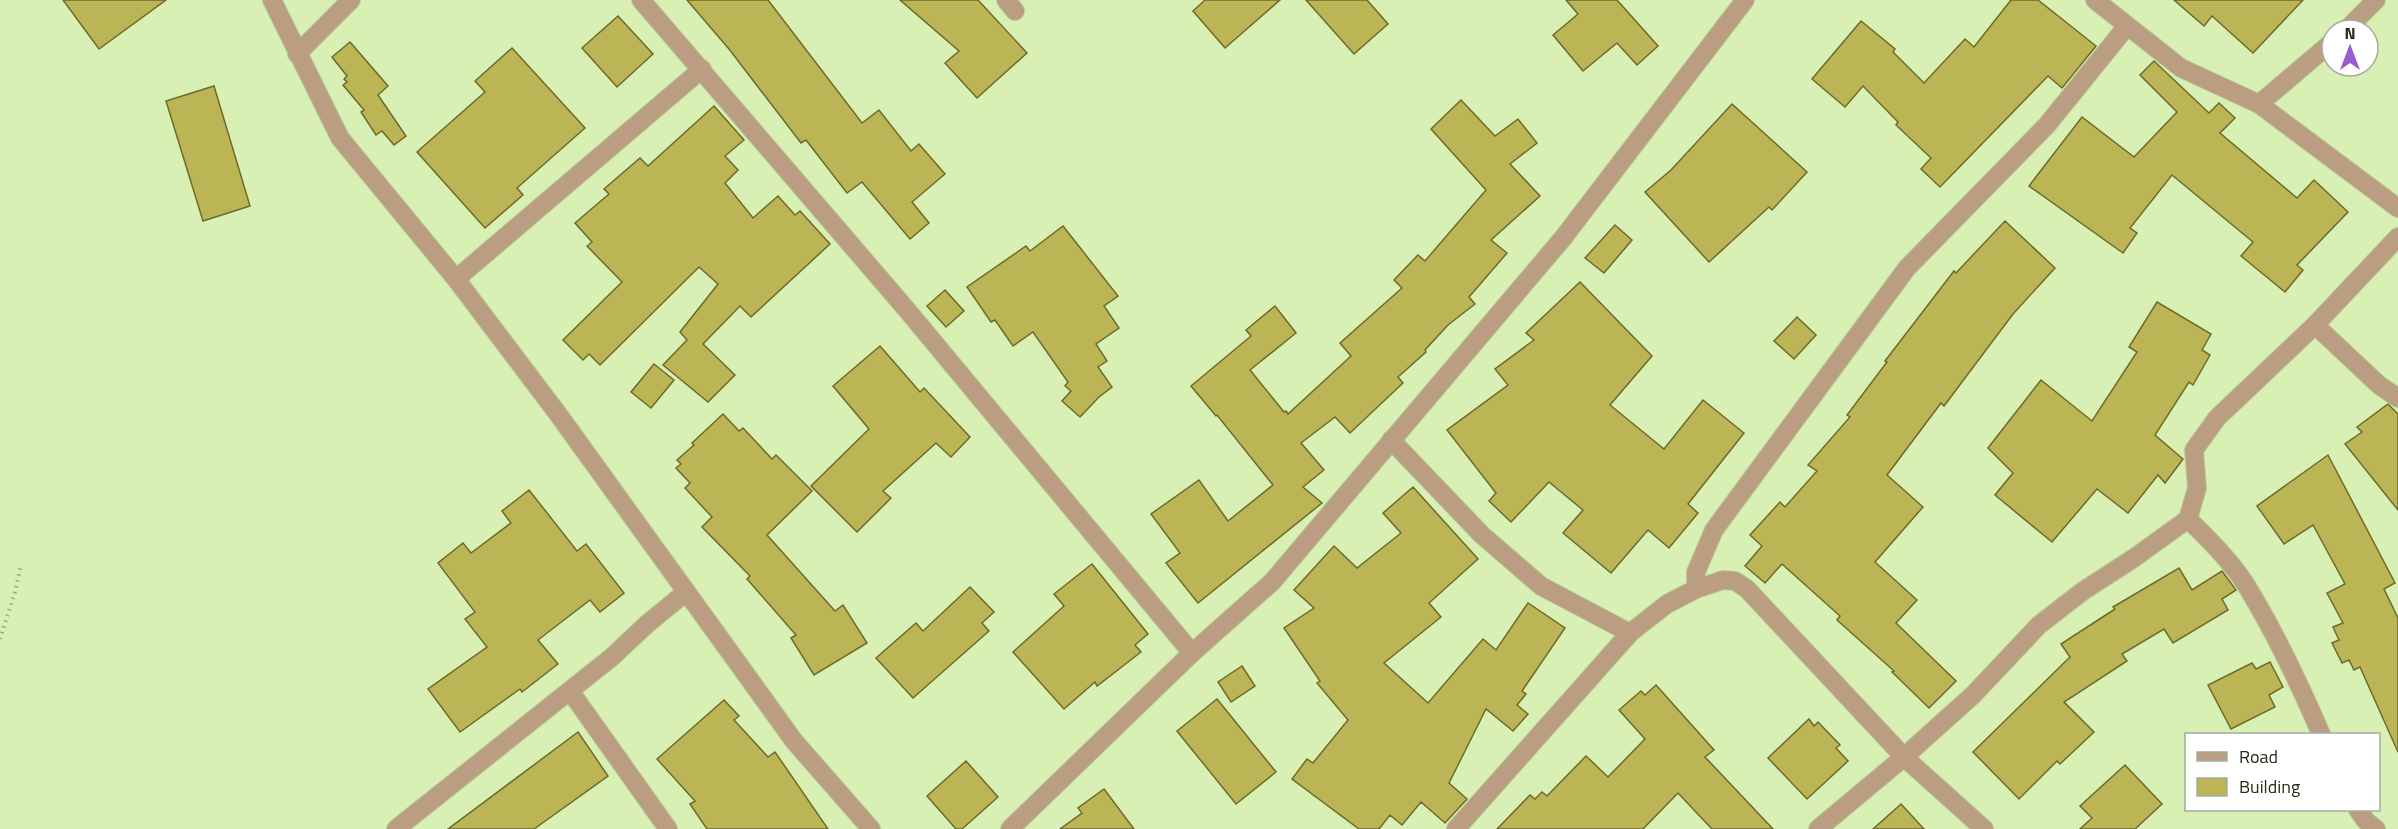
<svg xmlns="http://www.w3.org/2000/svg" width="2398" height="829" viewBox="0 0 2398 829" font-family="'Titillium Web',sans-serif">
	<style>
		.building { fill: #bbb555; stroke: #6e6a2c; stroke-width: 1.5 }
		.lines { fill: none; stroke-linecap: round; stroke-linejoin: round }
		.street-casing { stroke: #b8cd97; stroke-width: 20 }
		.path { stroke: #9caf7e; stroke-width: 4; stroke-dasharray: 1.5 4.5; stroke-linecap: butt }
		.street { stroke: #bb9d81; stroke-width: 18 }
	</style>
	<rect width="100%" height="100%" fill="#d8f0b3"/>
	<!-- building -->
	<g class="building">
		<polygon points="63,0 166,0 99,49"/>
		<polygon points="687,0 768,0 862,123 879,110 911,151 919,144 945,174 912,202 929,223 910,239 862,182 847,193 806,140 801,143 729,49"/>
		<polygon points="900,0 978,0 1027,53 977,98 945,63 959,51"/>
		<polygon points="1205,0 1280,0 1225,48 1193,11"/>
		<polygon points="1306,0 1367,0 1388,24 1354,54"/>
		<polygon points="1566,0 1617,0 1658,46 1637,65 1617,43 1583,71 1553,35 1578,14"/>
		<polygon points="2011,0 2038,0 2096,46 2062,88 2048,76 1940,187 1921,169 1931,158 1896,125 1898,122 1863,86 1845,107 1812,79 1861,21 1895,49 1893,52 1924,83 1965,39 1974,47"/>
		<polygon points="2174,0 2303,0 2253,53 2212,16 2204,26"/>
		<polygon points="618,16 653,54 617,87 582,48"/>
		<polygon points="350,42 388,86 378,95 406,136 394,145 382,131 376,135 361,112 364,110 343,85 347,82 344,79 347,76 332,57"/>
		<polygon points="512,48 585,128 517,188 523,195 485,228 417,152 485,92 475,81"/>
		<polygon points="2154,61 2209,113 2219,103 2235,118 2220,133 2297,198 2314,180 2348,212 2297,265 2303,270 2285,292 2241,256 2253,242 2172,175 2130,228 2137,233 2123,253 2029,186 2082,117 2134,157 2177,112 2140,75"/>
		<polygon points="214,86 250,206 203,221 166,101"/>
		<polygon points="1461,100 1495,136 1518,119 1537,143 1510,164 1540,196 1491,240 1507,253 1469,297 1475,304 1448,325 1425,350 1426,352 1398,377 1403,383 1350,433 1335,417 1301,443 1324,470 1303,487 1322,503 1198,603 1166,563 1180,553 1151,514 1199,480 1228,521 1273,485 1217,415 1216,416 1191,386 1251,336 1246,330 1275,306 1296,333 1250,370 1284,412 1286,411 1288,414 1351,356 1340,343 1402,288 1394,280 1418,255 1425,261 1486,190 1431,129"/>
		<polygon points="1732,104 1807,172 1772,210 1769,207 1709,262 1645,192 1671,170"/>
		<polygon points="714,106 744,140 725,156 738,170 725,183 753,218 778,196 795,215 800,211 830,244 751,317 740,306 703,344 735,375 708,402 663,365 687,340 680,332 718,284 699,267 600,365 589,354 583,360 563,340 622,282 587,246 592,242 575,223 609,194 604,189 640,158 648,166"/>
		<polygon points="2005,221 2055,268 2013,314 1944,406 1941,403 1887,475 1923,507 1875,562 1917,600 1896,623 1956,681 1929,708 1892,672 1894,671 1837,620 1840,616 1782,564 1765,583 1745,566 1762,546 1750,535 1780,502 1785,507 1817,471 1808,465 1850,417 1847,415 1887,362 1885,361 1954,271 1956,273"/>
		<polygon points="1615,225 1632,240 1604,273 1585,258"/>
		<polygon points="1063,226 1118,296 1104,306 1119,328 1096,344 1107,361 1098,367 1112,387 1099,397 1080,417 1062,401 1071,391 1065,386 1068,382 1033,332 1013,346 995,320 991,322 967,287 1026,246 1030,251"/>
		<polygon points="1580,282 1652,356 1610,405 1664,449 1703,400 1744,433 1688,504 1698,513 1669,548 1648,530 1611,573 1563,533 1583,510 1549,482 1511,522 1489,501 1496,493 1447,430 1508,385 1495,369 1534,340 1526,333"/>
		<polygon points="945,290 964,311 946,327 927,306"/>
		<polygon points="2157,302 2211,334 2202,350 2210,355 2193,385 2189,382 2155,435 2183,459 2165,483 2158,475 2128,513 2097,489 2052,542 1995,495 2013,473 1988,448 2041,380 2092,421 2137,352 2129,347"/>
		<polygon points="1797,317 1816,335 1794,359 1774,341"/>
		<polygon points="880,346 920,392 924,388 970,437 951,457 936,443 883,491 891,498 857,532 811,486 869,429 833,386"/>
		<polygon points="654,364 674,380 651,408 631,392"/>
		<polygon points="2388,404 2398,414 2398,510 2345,444 2362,432 2357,427"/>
		<polygon points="723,414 739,431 743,428 772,459 776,455 812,491 767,535 835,611 843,605 867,643 814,675 791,638 796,635 747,579 750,576 702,527 712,517 685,488 690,483 676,468 681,464 677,460 694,445 692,443"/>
		<polygon points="2328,455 2395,583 2384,589 2398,618 2398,752 2360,667 2354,670 2349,660 2342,663 2332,643 2339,640 2333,627 2343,623 2327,593 2345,584 2313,525 2284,544 2257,506"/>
		<polygon points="1413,487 1478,559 1429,603 1441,617 1384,663 1428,703 1483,639 1496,650 1528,603 1565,628 1522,691 1526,694 1517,705 1528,714 1513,731 1486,709 1449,783 1467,799 1445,823 1421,802 1402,825 1390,815 1379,829 1359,829 1292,779 1307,759 1313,763 1348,720 1317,683 1320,681 1284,628 1314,608 1294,590 1334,546 1357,568 1401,533 1383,513"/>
		<polygon points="529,490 577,551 586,544 624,593 600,612 590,600 538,640 558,664 522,692 520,689 460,732 428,689 487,647 465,619 475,612 438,563 463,543 471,553 511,523 502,511"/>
		<polygon points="1092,564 1148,634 1135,645 1141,652 1097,686 1095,682 1064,709 1013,652 1064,606 1054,594"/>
		<polygon points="2179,568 2192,590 2222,571 2236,590 2222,599 2228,610 2173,643 2164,629 2122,654 2127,661 2064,702 2094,732 2060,764 2057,761 2019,799 1973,752 2070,657 2061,644 2115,609 2113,607"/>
		<polygon points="970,587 994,612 982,623 989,631 913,698 876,658 916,623 923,631"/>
		<polygon points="2270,662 2283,687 2269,695 2275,707 2231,729 2208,685 2252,663 2256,669"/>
		<polygon points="1242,666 1255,686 1231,702 1218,682"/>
		<polygon points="1656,685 1714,750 1705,757 1773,829 1712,829 1678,793 1643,829 1497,829 1530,795 1535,799 1542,792 1547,796 1586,756 1608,777 1645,739 1619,710 1641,691 1645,695"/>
		<polygon points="1217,699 1276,772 1236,804 1177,731"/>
		<polygon points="724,700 739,716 734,720 768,757 775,752 828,829 707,829 690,804 695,801 657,759"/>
		<polygon points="1809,719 1814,726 1818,722 1840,745 1836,748 1848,761 1807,799 1768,758"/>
		<polygon points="578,732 608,776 534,829 448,829"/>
		<polygon points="966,761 998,797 962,829 956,829 927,796"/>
		<polygon points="2125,765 2162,804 2135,829 2080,829 2092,818 2080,806"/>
		<polygon points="1104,789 1134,829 1060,829 1082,813 1078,808"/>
		<polygon points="1901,804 1924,829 1873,829"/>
	</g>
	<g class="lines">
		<defs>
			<g id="street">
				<polyline points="272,0 340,138 456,279 558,414 794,741 871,829"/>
				<polyline points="641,0 907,310 1192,653"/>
				<polyline points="1006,0 1015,11"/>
				<polyline points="2095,0 2181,68 2259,104 2398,208"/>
				<polyline points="2346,30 2376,0"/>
				<polyline points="297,54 351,0"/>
				<polyline points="2259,104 2332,42"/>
				<polyline points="456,279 702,69"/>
				<polyline points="2315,325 2379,385 2398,398"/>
				<polyline points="1391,440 1482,535 1541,586 1630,633"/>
				<path d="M 2188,519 C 2208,539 2230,560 2246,585 C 2275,632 2299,683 2321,734"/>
				<polyline points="1696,589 1696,572 1714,530 1907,268 2047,125 2127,26"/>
				<polyline points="570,691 668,829"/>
				<polyline points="2358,810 2366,821 2376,829"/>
				<polyline points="396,829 612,657 647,624 685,593"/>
				<polyline points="1010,829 1192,653 1272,582 1563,238 1745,0"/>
				<polyline points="1456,829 1630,633 1667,604 1696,589 1723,580 1735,581 1747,589 1904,757 1984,829"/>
				<polyline points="1818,829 1904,757 1973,695 2039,625 2083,591 2134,558 2188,519 2197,488 2194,450 2217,418 2315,325 2398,237"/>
			</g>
		</defs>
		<!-- street casing -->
		<use href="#street" class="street-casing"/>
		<!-- path -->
		<polyline class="path" points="0,639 15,592 21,565"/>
		<!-- street -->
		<use href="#street" class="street"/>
	</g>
	<!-- legend -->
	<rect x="2185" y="733" width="195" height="78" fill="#ffffff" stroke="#a7aba1" stroke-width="1.5"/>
	<rect x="2197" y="752" width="30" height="9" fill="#bb9d81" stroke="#a7aba1" stroke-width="1.5"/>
	<text x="2239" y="763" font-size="18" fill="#242d15">Road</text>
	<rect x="2197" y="778" width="30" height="18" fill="#bbb555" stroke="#a7aba1" stroke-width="1.5"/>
	<text x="2239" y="793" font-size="18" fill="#242d15">Building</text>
	<!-- north arrow -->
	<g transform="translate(2350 48)"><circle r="28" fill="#ffffff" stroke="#a7aba1" stroke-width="1.5"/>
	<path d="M0-4.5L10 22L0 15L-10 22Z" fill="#995cd3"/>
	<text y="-9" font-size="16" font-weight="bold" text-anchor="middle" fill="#242d15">N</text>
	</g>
</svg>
